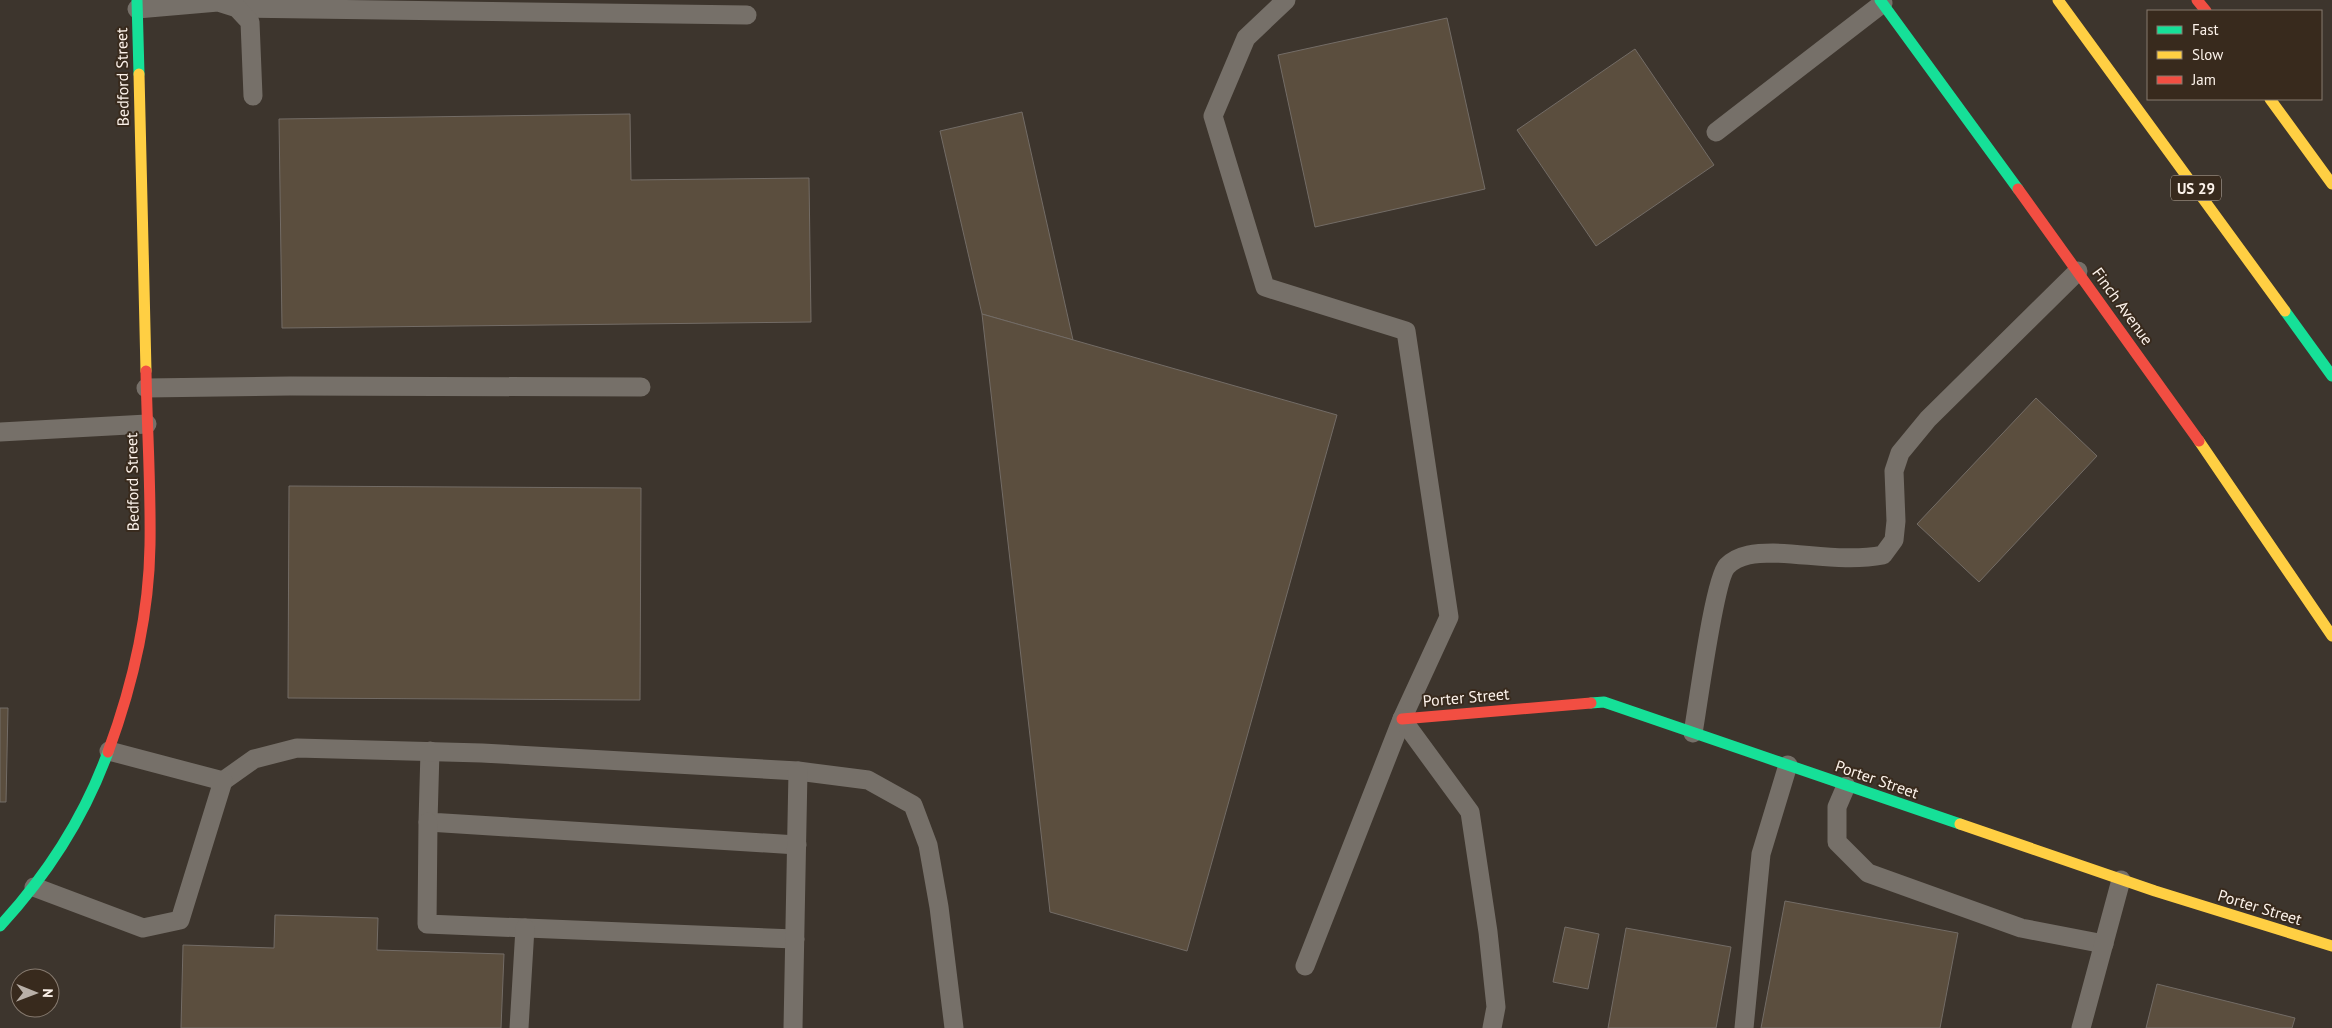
<svg xmlns="http://www.w3.org/2000/svg" width="2332" height="1028" viewBox="0 0 2332 1028" font-family="'PT Sans',sans-serif">
	<style>
		.building { fill: #5b4e3e; stroke: #736c66 }
		.lines { fill: none; stroke-linecap: round; stroke-linejoin: round }
		.lane { stroke: #767069; stroke-width: 19 }
		.fast { stroke: #16e098; stroke-width: 11 }
		.slow { stroke: #ffcf43; stroke-width: 11 }
		.jam { stroke: #f24e42; stroke-width: 11 }
		.labels { text-anchor: middle; dominant-baseline: central; stroke-width: 4; stroke-linejoin: round; paint-order: stroke }
		.shield { fill: #382a1d; stroke: #c1b6ac; stroke-width: 1 }
		.shield-label { font-size: 15px; font-weight: bold; fill: #fcf2ea }
		.street-label { font-size: 16px; fill: #fcf2ea; stroke: #382a1d }
	</style>
	<rect width="100%" height="100%" fill="#3d352d"/>
	<!-- building -->
	<g class="building">
		<polygon points="1447,18 1485,189 1315,227 1278,55"/>
		<polygon points="1635,49 1714,165 1596,246 1517,130"/>
		<polygon points="1022,112 1073,340 982,314 940,131"/>
		<polygon points="630,114 631,180 809,178 811,322 282,328 279,119"/>
		<polygon points="982,314 1337,415 1187,951 1050,912"/>
		<polygon points="2036,398 2097,456 1979,582 1917,524"/>
		<polygon points="289,486 641,488 640,700 288,698"/>
		<polygon points="0,708 8,708 6,802 0,802"/>
		<polygon points="1785,901 1958,933 1940,1028 1761,1028"/>
		<polygon points="275,915 378,918 377,950 504,954 501,1028 181,1028 183,945 274,948"/>
		<polygon points="1565,927 1599,934 1588,989 1553,982"/>
		<polygon points="1626,928 1731,947 1716,1028 1608,1028"/>
		<polygon points="2157,984 2295,1018 2292,1028 2146,1028"/>
	</g>
	<g class="lines">
		<!-- lane -->
		<g class="lane">
			<polyline points="1286,0 1246,38 1213,116 1265,287 1406,331 1449,617 1402,719 1305,966"/>
			<polyline points="237,8 747,15"/>
			<polyline points="137,9 218,2 237,8 250,22 253,96"/>
			<polyline points="1716,132 1883,3"/>
			<polyline points="146,388 290,386 641,387"/>
			<polyline points="0,432 147,424"/>
			<polyline points="1402,719 1470,812 1488,932 1496,1007 1492,1028"/>
			<path d="M 1693,733 C 1698,706 1714,580 1727,566 C 1739,554 1757,553 1773,553 C 1810,554 1847,562 1883,555 L 1894,540 L 1896,521 L 1894,471 L 1900,453 L 1928,419 L 2078,271"/>
			<polyline points="430,751 428,822 797,845"/>
			<polyline points="223,781 254,759 297,748 482,753 798,771 868,780 913,805 928,845 939,907 954,1028"/>
			<polyline points="1846,786 1837,807 1837,842 1868,873 2021,928 2104,944"/>
			<polyline points="428,822 427,924 795,939"/>
			<polyline points="34,887 143,928 180,920 223,781 109,751"/>
			<polyline points="519,1028 525,928"/>
			<polyline points="793,1028 798,771"/>
			<polyline points="1744,1028 1761,854 1788,765"/>
			<polyline points="2081,1028 2121,880"/>
		</g>
		<!-- fast -->
		<g class="fast">
			<polyline points="137,0 139,74"/>
			<polyline points="1880,0 2018,189"/>
			<polyline points="2285,311 2332,376"/>
			<polyline points="1591,703 1604,702 1960,824"/>
			<path d="M 0,926 C 47,875 84,818 108,752"/>
		</g>
		<!-- slow -->
		<g class="slow">
			<polyline points="2058,0 2285,311"/>
			<polyline points="139,74 146,371"/>
			<polyline points="2270,99 2332,184"/>
			<polyline points="2199,441 2332,636"/>
			<polyline points="1960,824 2155,891 2332,946"/>
		</g>
		<!-- jam -->
		<g class="jam">
			<polyline points="2197,0 2206,11"/>
			<polyline points="2018,189 2199,441"/>
			<polyline points="1402,719 1591,703"/>
			<path d="M 108,752 C 132,687 149,615 150,545 C 151,487 147,429 146,371"/>
		</g>
	</g>
	<g class="labels">
		<!-- shield labels -->
		<rect class="shield" x="2171" y="175.5" width="50" height="25" rx="4"/>
		<g class="shield-label">
			<text x="2196" y="188">US 29</text>
		</g>
		<!-- street labels -->
		<g class="street-label">
			<text transform="translate(122 77) rotate(-91)">Bedford Street</text>
			<text transform="translate(2123 306) rotate(54)">Finch Avenue</text>
			<text transform="translate(132 482) rotate(-91)">Bedford Street</text>
			<text transform="translate(1466 697) rotate(-5)">Porter Street</text>
			<text transform="translate(1877 779) rotate(19)">Porter Street</text>
			<text transform="translate(2260 907) rotate(17)">Porter Street</text>
		</g>
	</g>
	<!-- legend -->
	<rect x="2147" y="10" width="175" height="90" fill="#382a1d" stroke="#867a6f"/>
	<rect x="2157" y="26" width="25" height="8" fill="#16e098" stroke="#867a6f"/>
	<text x="2192" y="35" font-size="15" fill="#fcf2ea">Fast</text>
	<rect x="2157" y="51" width="25" height="8" fill="#ffcf43" stroke="#867a6f"/>
	<text x="2192" y="60" font-size="15" fill="#fcf2ea">Slow</text>
	<rect x="2157" y="76" width="25" height="8" fill="#f24e42" stroke="#867a6f"/>
	<text x="2192" y="85" font-size="15" fill="#fcf2ea">Jam</text>
	<!-- north arrow -->
	<g transform="translate(35 993) rotate(91)"><circle r="24" fill="#382a1d" stroke="#867a6f"/>
	<path d="M0-4L9 19L0 12L-9 19Z" fill="#b9b0a8"/>
	<text y="-8" font-size="14" font-weight="bold" text-anchor="middle" fill="#fcf2ea">N</text>
	</g>
</svg>
